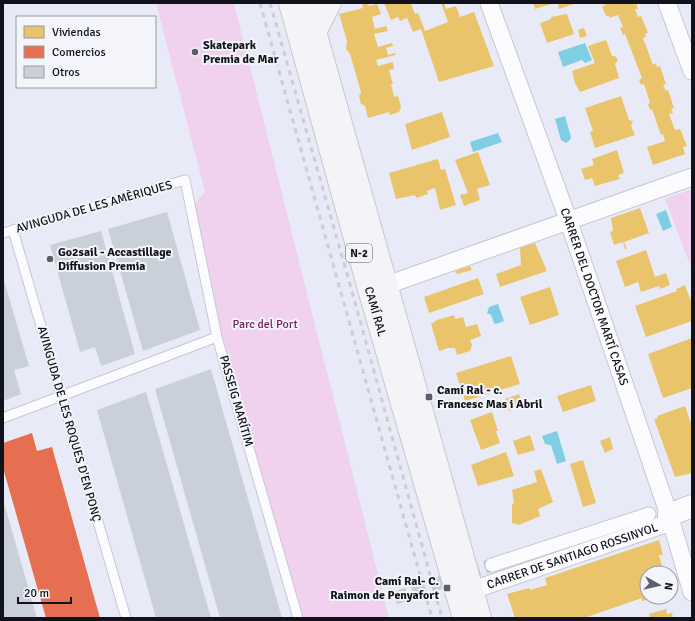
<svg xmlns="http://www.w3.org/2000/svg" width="695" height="621" viewBox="0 0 695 621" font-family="Signika,sans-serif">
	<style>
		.green { fill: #f0d2ee }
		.water { fill: #80cee3 }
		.homes { fill: #e9c46a }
		.shops { fill: #e76f51 }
		.building { fill: #cad0d9 }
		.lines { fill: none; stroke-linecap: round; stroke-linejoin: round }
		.pedestrian-tunnel { stroke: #c8cad6; stroke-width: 13; stroke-dasharray: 13 6; stroke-linecap: butt }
		.service-casing { stroke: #c5c8d3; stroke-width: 11 }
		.pedestrian-casing { stroke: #c5c8d3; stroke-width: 15 }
		.minor-casing { stroke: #c5c8d3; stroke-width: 19 }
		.tertiary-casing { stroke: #c5c8d3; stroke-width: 24 }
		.primary-casing { stroke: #c7c8ce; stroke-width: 24 }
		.service { stroke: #fcfcfe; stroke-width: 9 }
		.pedestrian { stroke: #fcfcfe; stroke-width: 13 }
		.minor { stroke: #fcfcfe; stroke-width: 17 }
		.tertiary { stroke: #fcfcfe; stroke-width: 22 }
		.primary { stroke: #f4f3f8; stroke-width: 22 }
		.rail { stroke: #ceced2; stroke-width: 3; stroke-dasharray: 5 5; stroke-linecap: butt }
		.poi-dot { fill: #5c5e69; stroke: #f3f5fa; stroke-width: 1.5 }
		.labels { text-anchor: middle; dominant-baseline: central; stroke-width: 4; stroke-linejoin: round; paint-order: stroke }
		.shield { fill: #f3f5fa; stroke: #55565f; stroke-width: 1 }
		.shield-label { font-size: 11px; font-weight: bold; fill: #11121c }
		.poi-label { font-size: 12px; font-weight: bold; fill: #11121c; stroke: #f3f5fa; text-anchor: start }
		.street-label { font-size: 12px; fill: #11121c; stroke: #f3f5fa }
		.park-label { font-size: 12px; fill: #732363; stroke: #f3f5fa }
	</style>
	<rect width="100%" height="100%" fill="#e8ebf7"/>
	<!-- green -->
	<g class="green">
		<polygon points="156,3 234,3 389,618 299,618 217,337 195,203 205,192"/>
		<polygon points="692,189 692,270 665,199"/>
	</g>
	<!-- water -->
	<g class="water">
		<polygon points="585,43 592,60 585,63 582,60 563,67 558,52"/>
		<polygon points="565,116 571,137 570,140 566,143 561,140 555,119"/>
		<polygon points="498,133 502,142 473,152 470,142"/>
		<polygon points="666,210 672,227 663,231 656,214"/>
		<polygon points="498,304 504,321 496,324 494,323 491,315 487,313 489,307"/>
		<polygon points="557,431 566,461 557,464 551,445 545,444 542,436"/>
	</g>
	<!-- homes -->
	<g class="homes">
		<polygon points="362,3 368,3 369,6 377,4 381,14 372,17 375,29 386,26 388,31 374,34 378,47 392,43 393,46 386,48 388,55 395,53 396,55 376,60 378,66 393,62 394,69 389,70 393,84 391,84 394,97 398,96 401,107 399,112 390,115 389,112 368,118 365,106 361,104 359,96 361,92 350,54 346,49 347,41 339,14 363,8"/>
		<polygon points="384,3 414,3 411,4 415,14 418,13 425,31 448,22 441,3 444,3 446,9 456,6 460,17 474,12 494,66 439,82 421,29 413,32 407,18 400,21 398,17 391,20"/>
		<polygon points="533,3 554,3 535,9"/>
		<polygon points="558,3 577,3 559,9"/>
		<polygon points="604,3 636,3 638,9 635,9 638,17 641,16 648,33 645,34 646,37 643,38 653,65 656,63 657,67 660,66 666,84 663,85 666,91 668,90 674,108 671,109 673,113 669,114 675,130 680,129 687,146 683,147 685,154 653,165 647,147 665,141 663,134 661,135 652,109 650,110 648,104 650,103 644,84 641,85 639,80 642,78 625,34 623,35 620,28 623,27 618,15 609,18 609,16 606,16 602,6 605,6"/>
		<polygon points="567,14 574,34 547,43 540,23 551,19 551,17"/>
		<polygon points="584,28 587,36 580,38 578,30"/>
		<polygon points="606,40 612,56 615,56 618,60 615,64 619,78 580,92 575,83 572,71 595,63 588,46"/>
		<polygon points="621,96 629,120 633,121 631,126 635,135 595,148 590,132 593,131 585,108"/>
		<polygon points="442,112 450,137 412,150 405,124"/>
		<polygon points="617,150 624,173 618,175 620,179 595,186 592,178 585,180 581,169 594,165 592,159"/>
		<polygon points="478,152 490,185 477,189 480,200 464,206 460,195 468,193 455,160"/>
		<polygon points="438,159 441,170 445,169 456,205 440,210 435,188 427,191 428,194 416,198 415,195 396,199 389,173"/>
		<polygon points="640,208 649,233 624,242 627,249 625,249 623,242 614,245 610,232 613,231 611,218"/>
		<polygon points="535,243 547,271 500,287 496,274 521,265 520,248"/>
		<polygon points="646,250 655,277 666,273 670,285 660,289 659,286 641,292 638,282 625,287 616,261"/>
		<polygon points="470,266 472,270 457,274 455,271"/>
		<polygon points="478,278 484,294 429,313 424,297"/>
		<polygon points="685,285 692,304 692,321 646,337 635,306 677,291 676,289"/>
		<polygon points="550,287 559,315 530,325 520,297"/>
		<polygon points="454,315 455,319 463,317 466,327 477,324 481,336 470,340 472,345 470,351 457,355 455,348 448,348 439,351 431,324 437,320"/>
		<polygon points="692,338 692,388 663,398 648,354"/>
		<polygon points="511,356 520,384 465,401 456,373"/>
		<polygon points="591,385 596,401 563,412 557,396"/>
		<polygon points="519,394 523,406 509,411 505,399"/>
		<polygon points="685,406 692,426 692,473 675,477 654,419 658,418 657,416"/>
		<polygon points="492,412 498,431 496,431 500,443 481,450 470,420"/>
		<polygon points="530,435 535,450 518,455 513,441"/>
		<polygon points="610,437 613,449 605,453 600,441"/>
		<polygon points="506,452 514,476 478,486 471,465"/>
		<polygon points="583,460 596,503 583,507 570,464"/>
		<polygon points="541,469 553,502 538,509 540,516 519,525 512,523 512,504 514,503 512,490 537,482 534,471"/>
		<polygon points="659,540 663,555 659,555 664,573 647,573 647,597 655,597 642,601 642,598 584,618 515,618 507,594 529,588 530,590 547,585 545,578"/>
		<polygon points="671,580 675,591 671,592"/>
		<polygon points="666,609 667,614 672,613 673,618 650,618 649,614"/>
	</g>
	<!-- shops -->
	<polygon class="shops" points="32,433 37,451 52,447 100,618 46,618 3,468 3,443"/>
	<!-- building -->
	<g class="building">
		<polygon points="167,212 200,330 143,351 108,229"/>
		<polygon points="101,231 135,354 101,366 95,347 80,352 50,245"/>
		<polygon points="3,277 29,366 14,370 21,394 3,401"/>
		<polygon points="211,369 282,618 220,618 155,389"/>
		<polygon points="146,392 211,618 156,618 97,410"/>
		<polygon points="3,499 37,618 5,618 3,611"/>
	</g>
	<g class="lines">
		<!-- pedestrian-tunnel -->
		<polyline class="pedestrian-tunnel" points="395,598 492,565"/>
		<defs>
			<g id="service">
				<polyline points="13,230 126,618"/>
				<polyline points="3,233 185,180 217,337 298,618"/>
				<polyline points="3,418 217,337"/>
			</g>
			<polyline id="pedestrian" points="492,565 649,514"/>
			<g id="minor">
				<path id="s1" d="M 489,3 L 569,222 L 670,518 L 692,592"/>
				<polyline points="667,3 692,71"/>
				<polyline points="387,285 692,177"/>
				<path id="s2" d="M 473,590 L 671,522"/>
			</g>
			<polyline id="tertiary" points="669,515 692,506"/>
			<g id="primary">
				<path id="s3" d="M 290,3 L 369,289 L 464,618"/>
				<polyline points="307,3 480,618"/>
				<polyline points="315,32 330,3"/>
			</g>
		</defs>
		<!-- service casing -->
		<use href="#service" class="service-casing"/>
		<!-- pedestrian casing -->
		<use href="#pedestrian" class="pedestrian-casing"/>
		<!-- minor casing -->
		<use href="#minor" class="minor-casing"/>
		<!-- tertiary casing -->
		<use href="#tertiary" class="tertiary-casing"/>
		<!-- primary casing -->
		<use href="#primary" class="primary-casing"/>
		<!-- service -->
		<use href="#service" class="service"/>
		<!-- pedestrian -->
		<use href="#pedestrian" class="pedestrian"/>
		<!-- minor -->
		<use href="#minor" class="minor"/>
		<!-- tertiary -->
		<use href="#tertiary" class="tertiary"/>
		<!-- primary -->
		<use href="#primary" class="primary"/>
		<!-- rail -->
		<g class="rail">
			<polyline points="260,3 432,618"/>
			<polyline points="270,3 351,288 442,618"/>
		</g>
	</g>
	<!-- markers -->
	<g class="poi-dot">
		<circle cx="195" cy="52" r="4"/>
		<circle cx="50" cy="259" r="4"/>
		<rect x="425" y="393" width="8" height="8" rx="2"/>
		<rect x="443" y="584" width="8" height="8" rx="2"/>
	</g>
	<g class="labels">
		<!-- shield labels -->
		<rect class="shield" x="346" y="244" width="26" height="18" rx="3"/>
		<g class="shield-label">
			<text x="359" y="253">N-2</text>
		</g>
		<!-- poi labels -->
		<g class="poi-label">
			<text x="203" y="45">Skatepark<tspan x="203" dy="14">Premia de Mar</tspan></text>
			<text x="58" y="252">Go2sail - Accastillage<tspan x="58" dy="14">Diffusion Premia</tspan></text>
			<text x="437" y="390">Camí Ral - c.<tspan x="437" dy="14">Francesc Mas i Abril</tspan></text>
			<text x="439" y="581" text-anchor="end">Camí Ral- C.<tspan x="439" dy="14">Raimon de Penyafort</tspan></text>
		</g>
		<!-- street labels -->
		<g class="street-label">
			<text transform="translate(94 207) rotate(-16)">AVINGUDA DE LES AMÈRIQUES</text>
			<text stroke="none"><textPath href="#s1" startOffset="312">CARRER DEL DOCTOR MARTÍ CASAS</textPath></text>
			<text stroke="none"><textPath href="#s3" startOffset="320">CAMÍ RAL</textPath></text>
			<text transform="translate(236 401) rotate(74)">PASSEIG MARÍTIM</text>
			<text transform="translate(69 424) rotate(74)">AVINGUDA DE LES ROQUES D'EN PONÇ</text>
			<text stroke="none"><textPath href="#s2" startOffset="105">CARRER DE SANTIAGO ROSSINYOL</textPath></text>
		</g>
		<!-- park labels -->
		<g class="park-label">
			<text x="265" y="324">Parc del Port</text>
		</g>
	</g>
	<!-- border -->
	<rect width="695" height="621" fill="none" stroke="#11121c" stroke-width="8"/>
	<!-- legend -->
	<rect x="16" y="16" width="140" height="72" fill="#f3f5fa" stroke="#999aa1"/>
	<rect x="24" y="26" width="20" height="12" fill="#e9c46a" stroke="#999aa1"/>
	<text x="52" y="36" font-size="12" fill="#11121c">Viviendas</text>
	<rect x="24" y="46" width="20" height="12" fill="#e76f51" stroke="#999aa1"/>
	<text x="52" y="56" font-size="12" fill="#11121c">Comercios</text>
	<rect x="24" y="66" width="20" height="12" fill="#cad0d9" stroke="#999aa1"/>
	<text x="52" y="76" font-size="12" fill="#11121c">Otros</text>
	<!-- north arrow -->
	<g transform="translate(659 585) rotate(98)"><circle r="19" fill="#f3f5fa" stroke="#999aa1"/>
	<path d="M0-3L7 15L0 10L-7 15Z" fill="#5c5e69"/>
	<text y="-6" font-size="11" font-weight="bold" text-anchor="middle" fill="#11121c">N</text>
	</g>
	<!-- scale -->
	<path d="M18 597v6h53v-6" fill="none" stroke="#11121c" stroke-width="2"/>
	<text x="24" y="597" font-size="12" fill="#11121c" stroke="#f3f5fa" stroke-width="3" paint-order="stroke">20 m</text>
</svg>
